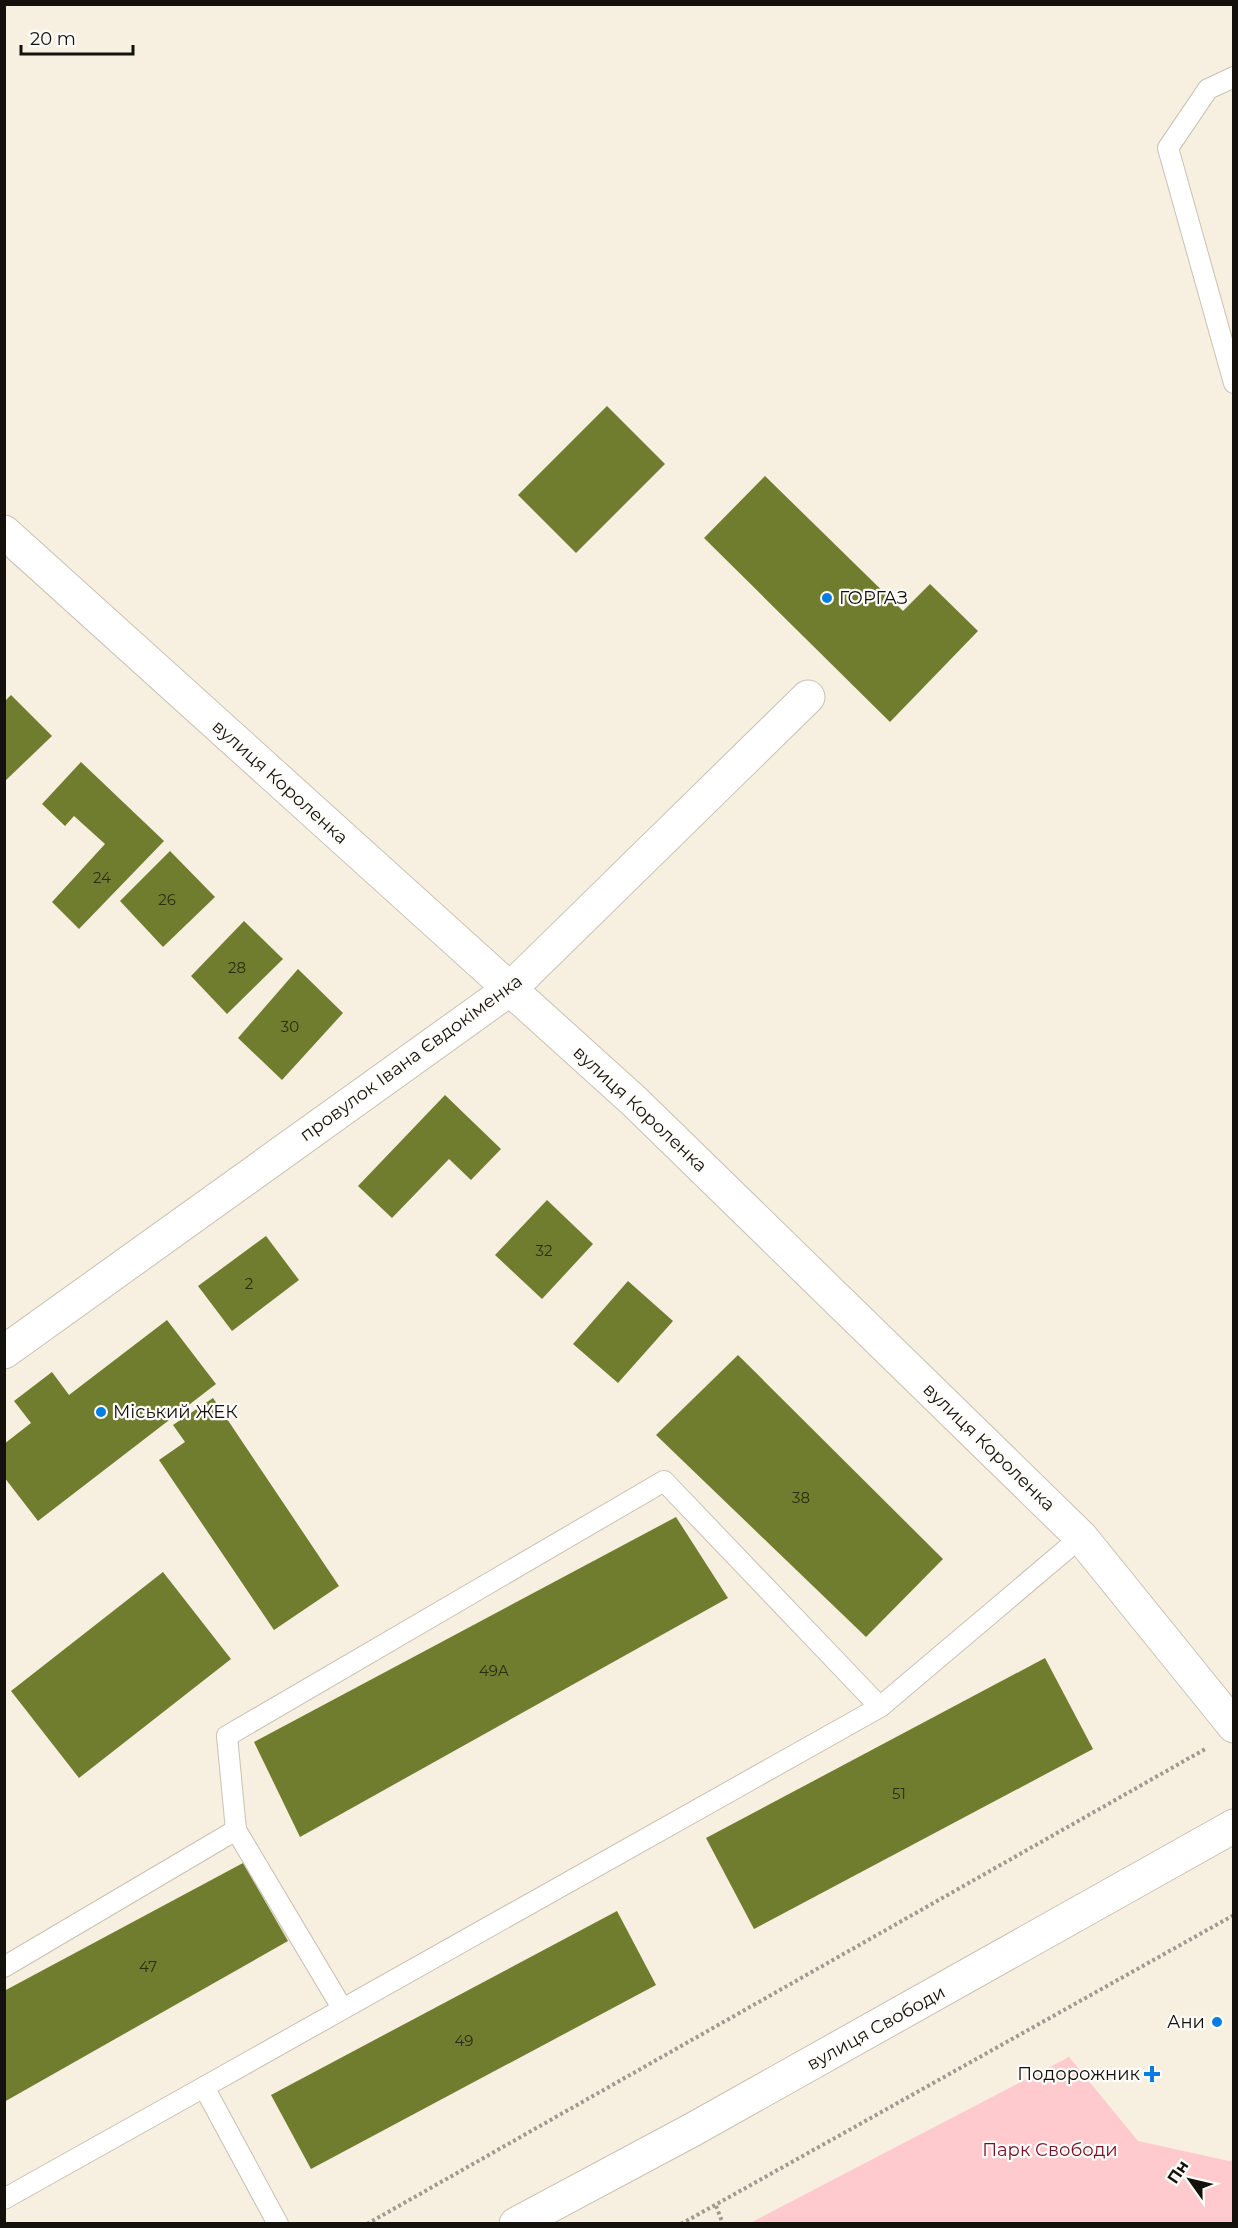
<svg xmlns="http://www.w3.org/2000/svg" width="1238" height="2228" viewBox="0 0 1238 2228" font-family="Montserrat,sans-serif">
	<style>
		.green { fill: #ffcacd }
		.building { fill: #717d2e }
		.lines { fill: none; stroke-linecap: round; stroke-linejoin: round }
		.service-casing { stroke: #c9c1b2; stroke-width: 22 }
		.minor-casing { stroke: #c9c1b2; stroke-width: 35 }
		.secondary-casing { stroke: #c9c1b2; stroke-width: 35 }
		.path { stroke: #a09a8f; stroke-width: 4; stroke-dasharray: 3 3; stroke-linecap: butt }
		.service { stroke: #fff; stroke-width: 20 }
		.minor { stroke: #fff; stroke-width: 33 }
		.secondary { stroke: #fff; stroke-width: 33 }
		.poi-dot { fill: #027de3; stroke: #fefdfa; stroke-width: 2 }
		.labels { text-anchor: middle; dominant-baseline: central; stroke-width: 4.5; stroke-linejoin: round; paint-order: stroke }
		.number-label { font-size: 15px; fill: #2b2c14 }
		.poi-label { font-size: 18px; fill: #14110c; stroke: #fefdfa; text-anchor: start }
		.street-label { font-size: 18px; fill: #14110c; stroke: #fefdfa }
		.park-label { font-size: 18px; fill: #761028; stroke: #fefdfa }
	</style>
	<rect width="100%" height="100%" fill="#f7efe0"/>
	<!-- green -->
	<polygon class="green" points="1069,2057 1138,2141 1229,2161 1233,2160 1233,2223 750,2223"/>
	<!-- building -->
	<g class="building">
		<polygon points="607,406 665,464 576,553 518,495"/>
		<polygon points="765,476 903,611 930,584 978,631 890,722 704,538"/>
		<polygon points="11,695 52,736 4,782 4,702"/>
		<polygon points="81,762 164,841 79,929 52,902 105,844 74,816 65,826 42,804"/>
		<polygon points="170,851 215,897 163,947 120,901"/>
		<polygon points="244,921 283,959 227,1014 191,976"/>
		<polygon points="298,969 343,1013 282,1080 238,1038"/>
		<polygon points="445,1095 501,1149 471,1180 449,1159 392,1218 358,1186"/>
		<polygon points="547,1200 593,1244 542,1299 495,1255"/>
		<polygon points="266,1236 299,1280 232,1331 198,1286"/>
		<polygon points="628,1281 673,1321 618,1383 573,1344"/>
		<polygon points="167,1320 216,1384 38,1521 4,1477 4,1444 31,1423 14,1401 52,1372 69,1395"/>
		<polygon points="738,1355 943,1559 866,1637 656,1435"/>
		<polygon points="213,1398 339,1586 274,1630 159,1460 185,1442 173,1425"/>
		<polygon points="676,1517 728,1598 300,1837 254,1742"/>
		<polygon points="163,1572 231,1659 79,1778 11,1691"/>
		<polygon points="1045,1658 1093,1749 754,1929 706,1838"/>
		<polygon points="243,1863 288,1941 4,2102 4,1991"/>
		<polygon points="617,1911 656,1985 311,2169 271,2095"/>
	</g>
	<g class="lines">
		<defs>
			<g id="service">
				<polyline points="1234,77 1208,89 1168,148 1234,383"/>
				<polyline points="4,1967 236,1830"/>
				<polyline points="342,2008 236,1830 227,1736 664,1481 880,1707"/>
				<polyline points="204,2087 880,1707 1081,1537"/>
				<polyline points="4,2199 204,2087 278,2224"/>
			</g>
			<g id="minor">
				<polyline points="4,532 634,1101 1081,1537 1234,1726"/>
				<polyline points="4,1352 510,989 808,697"/>
			</g>
			<polyline id="secondary" points="516,2224 692,2130 1234,1826"/>
		</defs>
		<!-- service casing -->
		<use href="#service" class="service-casing"/>
		<!-- minor casing -->
		<use href="#minor" class="minor-casing"/>
		<!-- secondary casing -->
		<use href="#secondary" class="secondary-casing"/>
		<!-- path -->
		<g class="path">
			<polyline points="716,2206 723,2224"/>
			<polyline points="367,2224 1207,1748"/>
			<polyline points="681,2224 1234,1915"/>
		</g>
		<!-- service -->
		<use href="#service" class="service"/>
		<!-- minor -->
		<use href="#minor" class="minor"/>
		<!-- secondary -->
		<use href="#secondary" class="secondary"/>
	</g>
	<!-- markers -->
	<g class="poi-dot">
		<circle cx="827" cy="598" r="6"/>
		<circle cx="101" cy="1412" r="6"/>
		<circle cx="1217" cy="2022" r="6"/>
		<path d="M1149 2065h6v6h6v6h-6v6h-6v-6h-6v-6h6z"/>
	</g>
	<g class="labels">
		<!-- number labels -->
		<g class="number-label">
			<text x="102" y="877">24</text>
			<text x="167" y="899">26</text>
			<text x="237" y="967">28</text>
			<text x="290" y="1026">30</text>
			<text x="544" y="1250">32</text>
			<text x="249" y="1283">2</text>
			<text x="801" y="1497">38</text>
			<text x="494" y="1670">49А</text>
			<text x="899" y="1793">51</text>
			<text x="148" y="1966">47</text>
			<text x="464" y="2040">49</text>
		</g>
		<!-- poi labels -->
		<g class="poi-label">
			<text x="839" y="598">ГОРГАЗ</text>
			<text x="113" y="1412">Міський ЖЕК</text>
			<text x="1205" y="2022" text-anchor="end">Ани</text>
			<text x="1140" y="2074" text-anchor="end">Подорожник</text>
		</g>
		<!-- street labels -->
		<g class="street-label">
			<text transform="translate(280 782) rotate(42)">вулиця Короленка</text>
			<text transform="translate(411 1058) rotate(-36)">провулок Івана Євдокіменка</text>
			<text transform="translate(640 1109) rotate(43)">вулиця Короленка</text>
			<text transform="translate(989 1447) rotate(44)">вулиця Короленка</text>
			<text transform="translate(876 2028) rotate(-29)">вулиця Свободи</text>
		</g>
		<!-- park labels -->
		<g class="park-label">
			<text x="1050" y="2150">Парк Свободи</text>
		</g>
	</g>
	<!-- border -->
	<rect width="1238" height="2228" fill="none" stroke="#14110c" stroke-width="12"/>
	<!-- north arrow -->
	<g transform="translate(1190 2180) rotate(304)" stroke="#fefdfa" stroke-width="4.5" paint-order="stroke">
	<path d="M0-4.5L10 22L0 15L-10 22Z" fill="#14110c"/>
	<text y="-9" font-size="16" font-weight="bold" text-anchor="middle" fill="#14110c">Пн</text>
	</g>
	<!-- scale -->
	<path d="M21 45v9h112v-9" fill="none" stroke="#14110c" stroke-width="3"/>
	<text x="30" y="45" font-size="18" fill="#14110c" stroke="#fefdfa" stroke-width="4.5" paint-order="stroke">20 m</text>
</svg>
